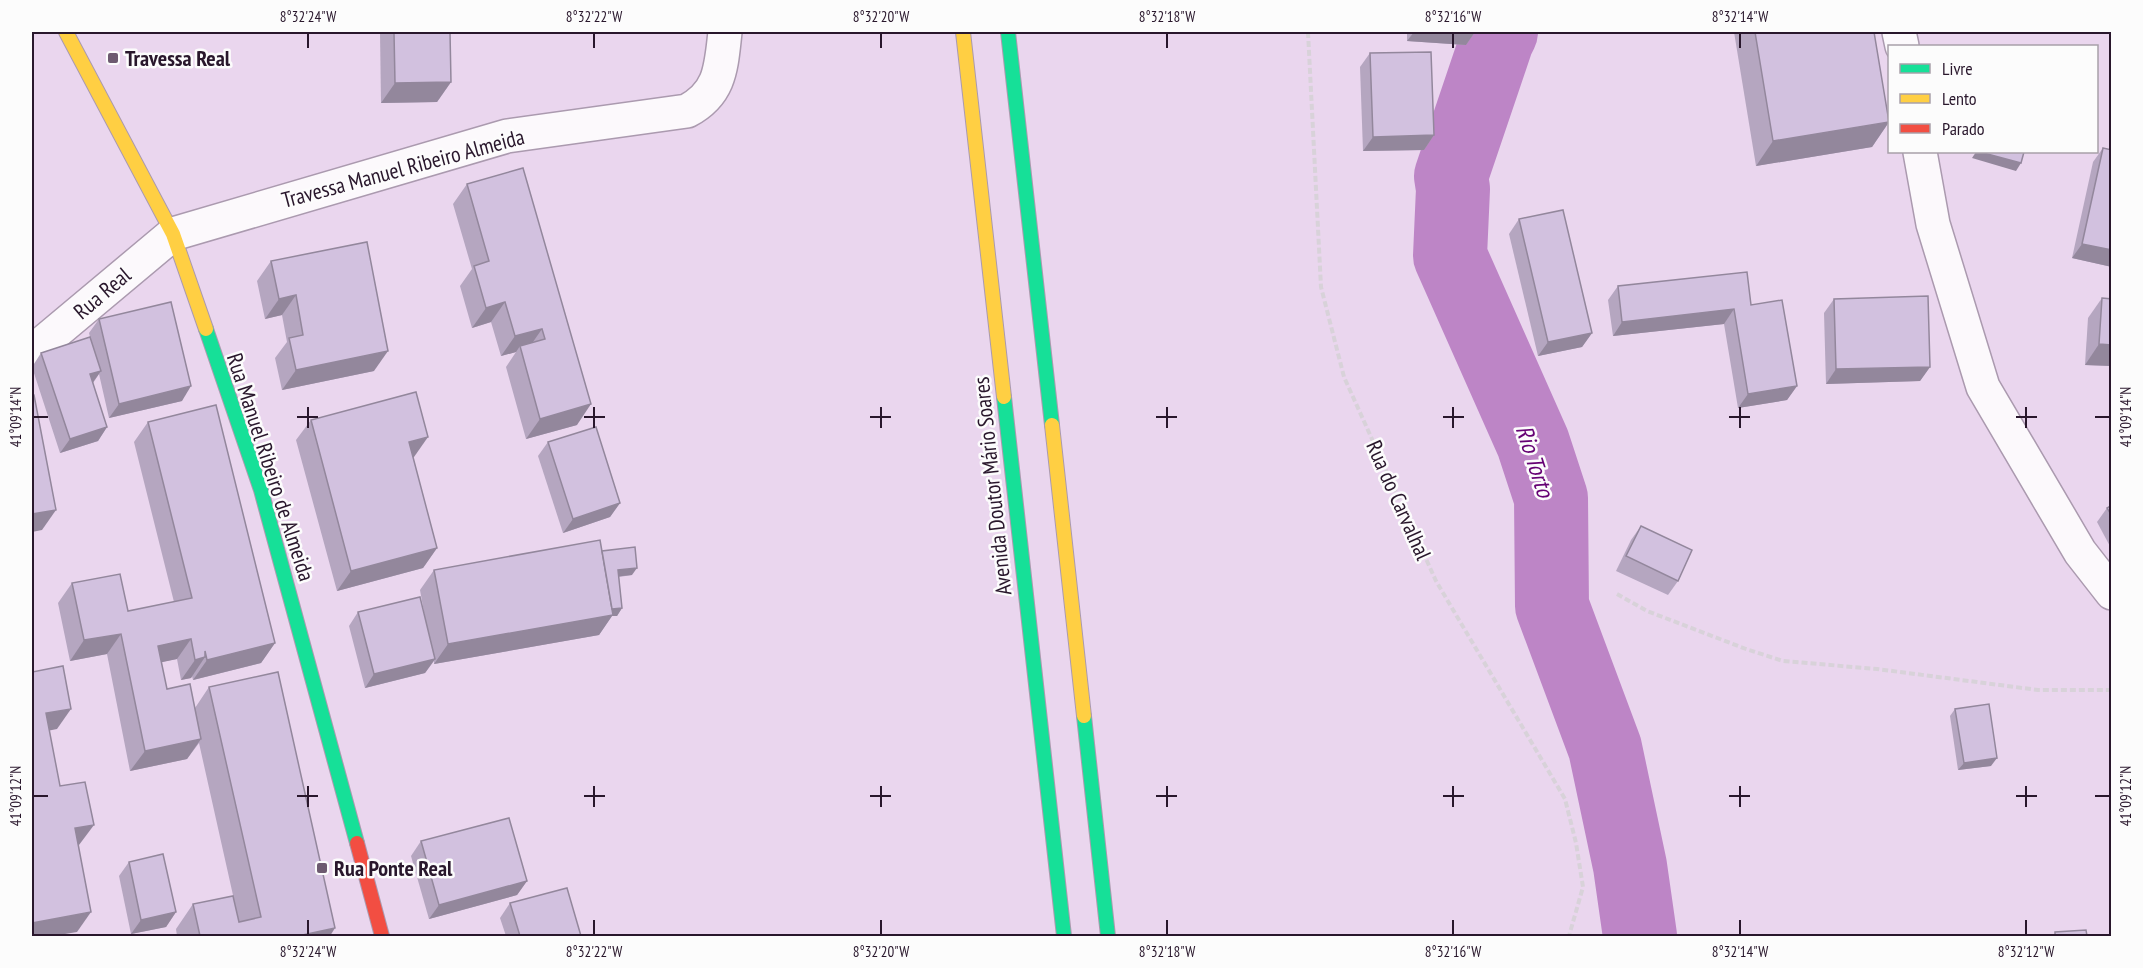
<svg xmlns="http://www.w3.org/2000/svg" width="2143" height="968" viewBox="0 0 2143 968" font-family="'PT Sans Narrow',sans-serif">
	<style>
		.lines { fill: none; stroke-linecap: round; stroke-linejoin: round }
		.river { stroke: #bd85c6; stroke-width: 74 }
		.street-casing { stroke: #ab9aaf; stroke-width: 36 }
		.fast-casing { stroke: #ab9aaf; stroke-width: 16 }
		.slow-casing { stroke: #ab9aaf; stroke-width: 16 }
		.jam-casing { stroke: #ab9aaf; stroke-width: 16 }
		.path { stroke: #d8d2d9; stroke-width: 4; stroke-dasharray: 6 3; stroke-linecap: butt }
		.street { stroke: #fcf9fc; stroke-width: 33 }
		.fast { stroke: #16e098; stroke-width: 14 }
		.slow { stroke: #ffcf43; stroke-width: 14 }
		.jam { stroke: #f24e42; stroke-width: 14 }
		.wall { fill: #b5a6c0 }
		.shaded-wall { fill: #93879c }
		.building { fill: #d2c1df; stroke: #93879c; stroke-width: 1.5 }
		.ticks { fill: none; stroke: #29172c; stroke-width: 2 }
		.poi-dot { fill: #6d5a70; stroke: #fcfcfc; stroke-width: 2 }
		.labels { text-anchor: middle; dominant-baseline: central; stroke-width: 5; stroke-linejoin: round; paint-order: stroke }
		.poi-label { font-size: 22px; font-weight: bold; fill: #29172c; stroke: #fcfcfc; text-anchor: start }
		.street-label { font-size: 22px; fill: #29172c; stroke: #fcfcfc }
		.water-label { font-size: 24px; font-style: italic; fill: #650173; stroke: #fcfcfc }
		.neatline { fill: none; stroke: #29172c; stroke-width: 2 }
		.ticks-label { font-size: 15px; text-anchor: middle; fill: #29172c }
	</style>
	<rect width="100%" height="100%" fill="#ead6ee"/>
	<g class="lines">
		<!-- river -->
		<polyline class="river" points="1501,32 1497,40 1451,176 1453,189 1450,256 1533,443 1551,498 1552,606 1605,748 1630,866 1640,936"/>
		<defs>
			<g id="street">
				<polyline points="1899,32 1902,46"/>
				<polyline points="1920,152 1933,224 1983,387 2080,552 2112,593"/>
				<path d="M 32,352 L 173,234 L 507,136 L 687,111 C 721,93 721,67 725,32"/>
			</g>
			<g id="fast">
				<polyline points="1008,32 1052,425"/>
				<polyline points="206,329 261,490 357,843"/>
				<polyline points="1004,397 1064,936"/>
				<polyline points="1084,716 1108,936"/>
			</g>
			<g id="slow">
				<polyline points="66,32 173,234 206,329"/>
				<polyline points="963,32 1004,397"/>
				<polyline points="1052,425 1084,716"/>
			</g>
			<polyline id="jam" points="357,843 382,936"/>
		</defs>
		<!-- street casing -->
		<use href="#street" class="street-casing"/>
		<!-- fast casing -->
		<use href="#fast" class="fast-casing"/>
		<!-- slow casing -->
		<use href="#slow" class="slow-casing"/>
		<!-- jam casing -->
		<use href="#jam" class="jam-casing"/>
		<!-- path -->
		<g class="path">
			<polyline points="1308,32 1321,287 1344,377 1436,581 1565,799 1576,843 1583,887 1569,936"/>
			<polyline points="1617,594 1647,611 1746,649 1783,661 1877,669 2038,690 2112,690"/>
		</g>
		<!-- street -->
		<use href="#street" class="street"/>
		<!-- fast -->
		<use href="#fast" class="fast"/>
		<!-- slow -->
		<use href="#slow" class="slow"/>
		<!-- jam -->
		<use href="#jam" class="jam"/>
	</g>
	<!-- wall -->
	<g class="wall">
		<polygon points="380,32 450,32 451,82 437,102 381,103"/>
		<polygon points="1407,32 1475,32 1466,45 1407,41"/>
		<polygon points="1734,32 1874,32 1889,122 1872,147 1756,166"/>
		<polygon points="1370,53 1434,135 1424,150 1363,151 1360,67"/>
		<polygon points="2103,148 2112,150 2112,267 2072,258 2093,162"/>
		<polygon points="523,168 577,425 526,439 506,367 516,352 501,356 491,322 472,328 460,286 472,269 453,204 467,184"/>
		<polygon points="1519,219 1592,333 1582,347 1538,356 1509,234"/>
		<polygon points="271,261 374,371 282,390 275,358 287,342 282,315 265,319 257,281"/>
		<polygon points="1618,286 1751,305 1797,386 1787,400 1738,408 1724,324 1613,336 1608,300"/>
		<polygon points="2102,298 2112,299 2112,366 2085,365 2088,318"/>
		<polygon points="1834,299 1930,367 1920,381 1826,384 1824,313"/>
		<polygon points="99,319 182,401 109,418 99,374 93,383 107,427 98,441 60,453 32,367 41,353 90,337 89,333"/>
		<polygon points="311,420 414,457 413,458 437,548 423,568 337,591 296,440"/>
		<polygon points="148,422 275,643 261,663 193,680 192,676 191,678 181,680 177,659 161,662 167,689 195,708 209,687 330,936 177,936 176,929 193,904 239,922 199,743 187,759 130,771 107,654 70,661 58,603 72,583 128,611 174,602 134,442"/>
		<polygon points="548,442 620,503 610,517 563,533 538,456"/>
		<polygon points="2112,505 2112,550 2097,522 2107,508"/>
		<polygon points="1641,526 1678,581 1668,595 1616,571 1631,540"/>
		<polygon points="602,551 632,575 619,577 622,608 617,616 612,616 599,635 434,664 434,661 425,673 365,688 349,626 358,612 426,623 420,590 434,570"/>
		<polygon points="1955,709 1991,766 1958,770 1950,716"/>
		<polygon points="421,841 527,881 517,895 429,919 411,856"/>
		<polygon points="129,862 176,912 166,927 131,934 119,876"/>
		<polygon points="510,903 581,936 506,936 500,918"/>
	</g>
	<!-- shaded-wall -->
	<g class="shaded-wall">
		<polygon points="1414,32 1475,32 1466,45 1407,41"/>
		<polygon points="451,82 437,102 381,103 395,83"/>
		<polygon points="1889,122 1872,147 1756,166 1773,141"/>
		<polygon points="1434,135 1424,150 1363,151 1373,137"/>
		<polygon points="1976,152 1980,152 2021,163 2016,171 1972,158"/>
		<polygon points="2082,244 2112,250 2112,267 2072,258"/>
		<polygon points="296,295 282,315 265,319 279,299"/>
		<polygon points="505,302 491,322 472,328 486,308"/>
		<polygon points="1734,309 1724,324 1613,336 1622,322"/>
		<polygon points="542,329 528,349 520,346 516,352 501,356 515,336"/>
		<polygon points="1592,333 1582,347 1538,356 1548,342"/>
		<polygon points="2099,344 2112,345 2112,366 2085,365"/>
		<polygon points="388,351 374,371 282,390 296,370"/>
		<polygon points="1930,367 1920,381 1826,384 1836,369"/>
		<polygon points="101,371 91,385 90,374"/>
		<polygon points="191,386 182,401 109,418 119,404"/>
		<polygon points="1797,386 1787,400 1738,408 1748,394"/>
		<polygon points="591,404 577,425 526,439 540,419"/>
		<polygon points="107,427 98,441 60,453 70,439"/>
		<polygon points="428,437 414,457 395,462 409,442"/>
		<polygon points="620,503 610,517 563,533 573,519"/>
		<polygon points="56,510 42,530 32,532 32,514"/>
		<polygon points="437,548 423,568 337,591 351,571"/>
		<polygon points="637,568 632,575 613,577 618,570"/>
		<polygon points="622,608 617,616 612,616 599,635 434,664 448,644 603,610"/>
		<polygon points="121,634 107,654 70,661 84,640"/>
		<polygon points="191,639 177,659 144,666 158,646"/>
		<polygon points="275,643 261,663 193,680 207,660"/>
		<polygon points="205,657 191,678 181,680 195,660"/>
		<polygon points="435,659 425,673 365,688 374,674"/>
		<polygon points="71,709 57,729 32,734 46,713"/>
		<polygon points="201,739 187,759 130,771 145,751"/>
		<polygon points="1997,758 1991,766 1958,770 1964,763"/>
		<polygon points="94,825 79,845 61,848 75,828"/>
		<polygon points="527,881 517,895 429,919 439,905"/>
		<polygon points="91,912 77,932 53,936 32,936 32,923"/>
		<polygon points="176,912 166,927 131,934 141,920"/>
		<polygon points="335,928 330,936 298,936"/>
	</g>
	<!-- building -->
	<g class="building">
		<polygon points="394,32 450,32 451,82 395,83"/>
		<polygon points="1755,32 1874,32 1889,122 1773,141"/>
		<polygon points="1431,52 1434,135 1373,137 1370,53"/>
		<polygon points="2103,148 2112,150 2112,250 2082,244"/>
		<polygon points="1980,152 2024,152 2021,163"/>
		<polygon points="523,168 591,404 540,419 520,346 545,339 542,329 515,336 505,302 486,308 474,266 489,261 467,184"/>
		<polygon points="1563,210 1592,333 1548,342 1519,219"/>
		<polygon points="367,242 388,351 296,370 289,338 303,335 296,295 279,299 271,261"/>
		<polygon points="1747,272 1751,305 1782,300 1797,386 1748,394 1734,309 1622,322 1618,286"/>
		<polygon points="1928,296 1930,367 1836,369 1834,299"/>
		<polygon points="2102,298 2112,299 2112,345 2099,344"/>
		<polygon points="171,302 191,386 119,404 99,319"/>
		<polygon points="90,337 101,371 90,374 107,427 70,439 41,353"/>
		<polygon points="416,392 428,437 409,442 437,548 351,571 311,420"/>
		<polygon points="32,395 34,395 56,510 32,514"/>
		<polygon points="216,405 275,643 207,660 205,651 205,657 195,660 191,639 158,646 167,689 190,684 201,739 145,751 121,634 84,640 72,583 120,574 128,611 192,598 148,422"/>
		<polygon points="596,427 620,503 573,519 548,442"/>
		<polygon points="2112,505 2112,516 2107,508"/>
		<polygon points="1641,526 1692,550 1678,581 1626,556"/>
		<polygon points="600,540 613,615 448,644 434,570"/>
		<polygon points="635,547 637,568 618,570 622,608 612,609 602,551"/>
		<polygon points="420,597 435,659 374,674 358,612"/>
		<polygon points="63,666 71,709 46,713 60,786 85,782 94,825 75,828 91,912 32,923 32,672"/>
		<polygon points="278,672 335,928 298,936 200,936 193,904 233,896 239,922 261,917 209,687"/>
		<polygon points="1989,704 1997,758 1964,763 1955,709"/>
		<polygon points="509,818 527,881 439,905 421,841"/>
		<polygon points="163,854 176,912 141,920 129,862"/>
		<polygon points="567,888 581,936 520,936 510,903"/>
		<polygon points="2086,930 2087,936 2055,936 2055,932"/>
	</g>
	<!-- ticks -->
	<path class="ticks" d="M 308,33 L 308,48M 594,33 L 594,48M 881,33 L 881,48M 1167,33 L 1167,48M 1453,33 L 1453,48M 1740,33 L 1740,48M 308,407 L 308,428M 594,407 L 594,428M 881,407 L 881,428M 1167,407 L 1167,428M 1453,407 L 1453,428M 1740,407 L 1740,428M 2026,407 L 2026,428M 33,417 L 48,417M 297,417 L 318,417M 584,417 L 605,417M 870,417 L 891,417M 1156,417 L 1177,417M 1443,417 L 1464,417M 1729,417 L 1750,417M 2016,417 L 2037,417M 2095,417 L 2110,417M 308,786 L 308,807M 594,786 L 594,807M 881,786 L 881,807M 1167,786 L 1167,807M 1453,786 L 1453,807M 1740,786 L 1740,807M 2026,786 L 2026,807M 33,796 L 48,796M 297,796 L 318,796M 584,796 L 605,796M 870,796 L 891,796M 1156,796 L 1177,796M 1443,796 L 1464,796M 1729,796 L 1750,796M 2016,796 L 2037,796M 2095,796 L 2110,796M 308,920 L 308,935M 594,920 L 594,935M 881,920 L 881,935M 1167,920 L 1167,935M 1453,920 L 1453,935M 1740,920 L 1740,935M 2026,920 L 2026,935"/>
	<!-- markers -->
	<g class="poi-dot">
		<rect x="107" y="52" width="12" height="12" rx="3"/>
		<rect x="316" y="862" width="12" height="12" rx="3"/>
	</g>
	<g class="labels">
		<!-- poi labels -->
		<g class="poi-label">
			<text x="125" y="58">Travessa Real</text>
			<text x="334" y="868">Rua Ponte Real</text>
		</g>
		<!-- street labels -->
		<g class="street-label">
			<text transform="translate(403 168) rotate(-15)">Travessa Manuel Ribeiro Almeida</text>
			<text transform="translate(102 293) rotate(-40)">Rua Real</text>
			<text transform="translate(271 467) rotate(72)">Rua Manuel Ribeiro de Almeida</text>
			<text transform="translate(992 486) rotate(-96)">Avenida Doutor Mário Soares</text>
			<text transform="translate(1399 500) rotate(66)">Rua do Carvalhal</text>
		</g>
		<!-- water labels -->
		<g class="water-label">
			<text transform="translate(1535 461) rotate(72)">Rio Torto</text>
		</g>
	</g>
	<!-- border -->
	<rect width="2143" height="968" fill="none" stroke="#fcfcfc" stroke-width="66"/>
	<!-- legend -->
	<rect x="1888" y="45" width="210" height="108" fill="#fcfcfc" stroke="#a8a0a9" stroke-width="1.5"/>
	<rect x="1900" y="64" width="30" height="9" fill="#16e098" stroke="#a8a0a9" stroke-width="1.5"/>
	<text x="1942" y="75" font-size="18" fill="#29172c">Livre</text>
	<rect x="1900" y="94" width="30" height="9" fill="#ffcf43" stroke="#a8a0a9" stroke-width="1.5"/>
	<text x="1942" y="105" font-size="18" fill="#29172c">Lento</text>
	<rect x="1900" y="124" width="30" height="9" fill="#f24e42" stroke="#a8a0a9" stroke-width="1.5"/>
	<text x="1942" y="135" font-size="18" fill="#29172c">Parado</text>
	<rect x="33" y="33" width="2077" height="902" class="neatline"/>
	<g class="ticks-label">
		<text x="308" y="22">8°32'24"W</text>
		<text x="594" y="22">8°32'22"W</text>
		<text x="881" y="22">8°32'20"W</text>
		<text x="1167" y="22">8°32'18"W</text>
		<text x="1453" y="22">8°32'16"W</text>
		<text x="1740" y="22">8°32'14"W</text>
		<text transform="translate(16 417) rotate(-90)" y="5">41°09'14"N</text>
		<text transform="translate(2126 417) rotate(-90)" y="5">41°09'14"N</text>
		<text transform="translate(16 796) rotate(-90)" y="5">41°09'12"N</text>
		<text transform="translate(2126 796) rotate(-90)" y="5">41°09'12"N</text>
		<text x="308" y="957">8°32'24"W</text>
		<text x="594" y="957">8°32'22"W</text>
		<text x="881" y="957">8°32'20"W</text>
		<text x="1167" y="957">8°32'18"W</text>
		<text x="1453" y="957">8°32'16"W</text>
		<text x="1740" y="957">8°32'14"W</text>
		<text x="2026" y="957">8°32'12"W</text>
	</g>
</svg>
